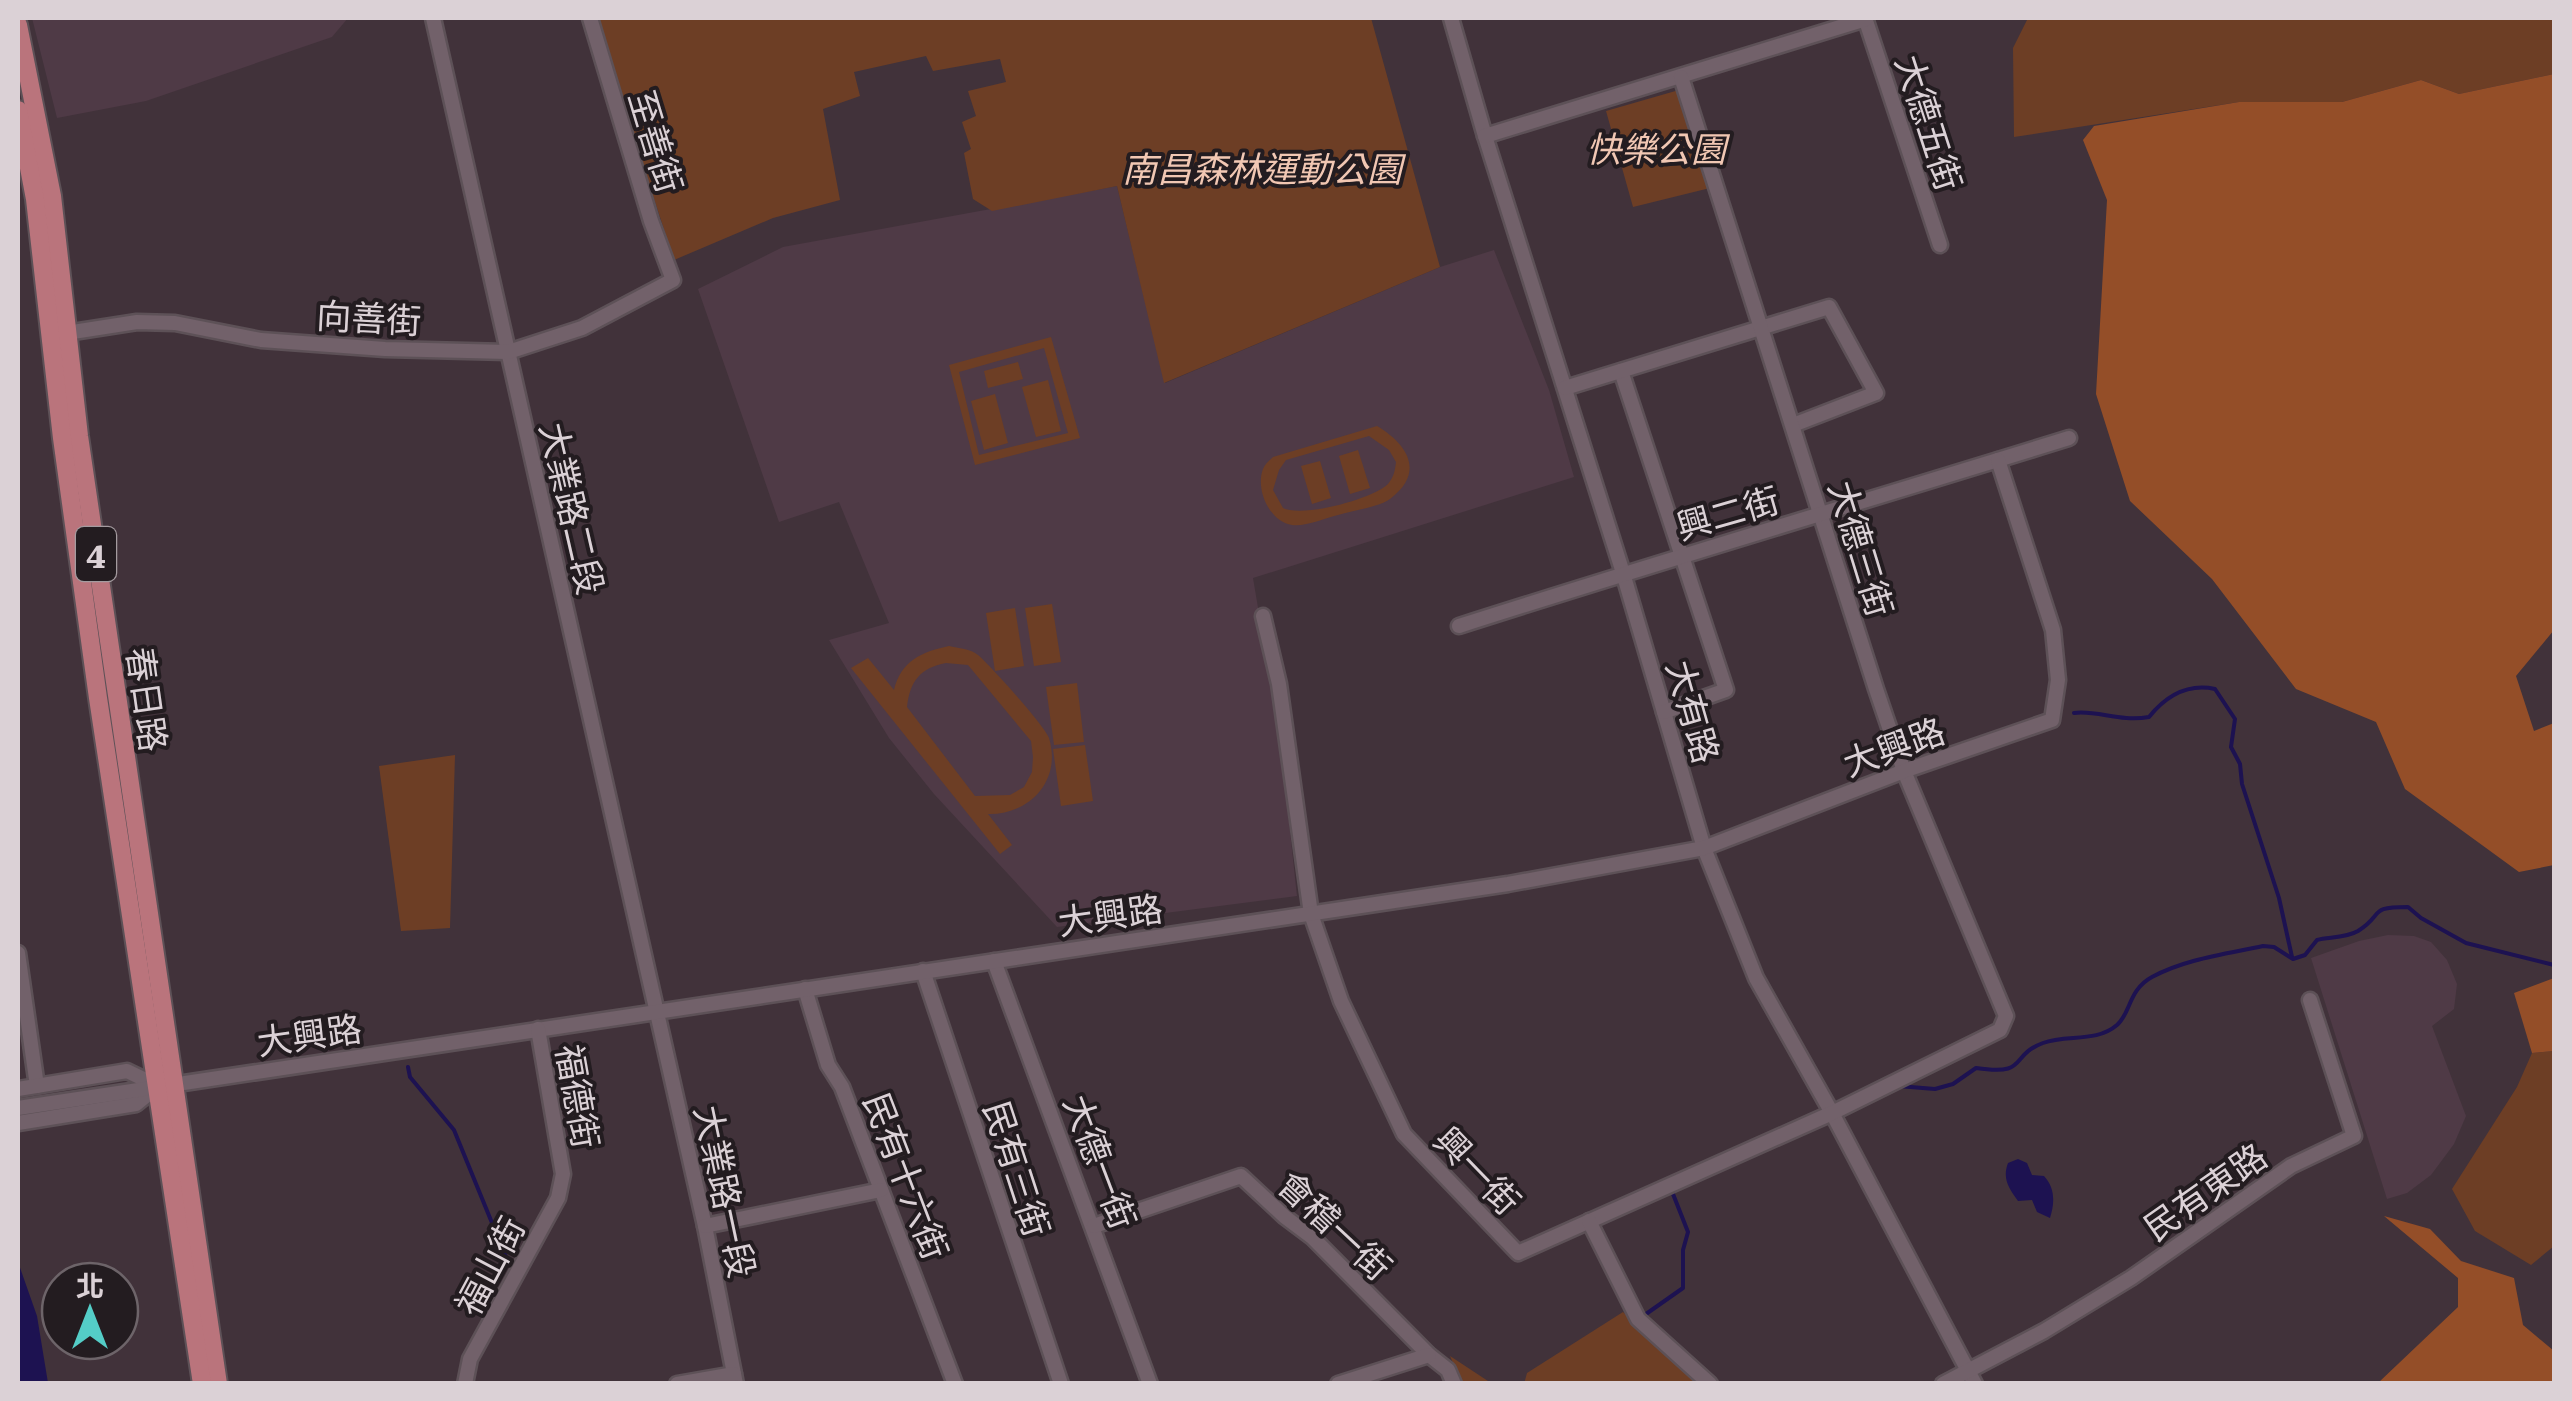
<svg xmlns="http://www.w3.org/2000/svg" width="2572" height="1401" viewBox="0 0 2572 1401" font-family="Literata,'Noto Sans TC',serif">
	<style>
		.built { fill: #4f3a46 }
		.green { fill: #6d3e25; fill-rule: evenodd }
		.forest { fill: #944e28 }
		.water { fill: #1d1251 }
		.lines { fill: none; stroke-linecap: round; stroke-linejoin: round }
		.stream { stroke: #1d1251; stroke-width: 4 }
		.minor-casing { stroke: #5d5157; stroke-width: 19 }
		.major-casing { stroke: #5d5157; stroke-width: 22 }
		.minor { stroke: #72616a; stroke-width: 14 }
		.major { stroke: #ba747c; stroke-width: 18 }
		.labels { text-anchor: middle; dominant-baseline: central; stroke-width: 8; stroke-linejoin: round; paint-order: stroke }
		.shield { fill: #231c20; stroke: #a49b9f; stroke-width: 2.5 }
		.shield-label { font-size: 32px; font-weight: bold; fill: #dbd1d6 }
		.street-label { font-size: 35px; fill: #dbd1d6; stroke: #231c20 }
		.park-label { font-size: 35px; font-style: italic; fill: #f1c7b3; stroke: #231c20 }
	</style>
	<rect width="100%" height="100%" fill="#41323a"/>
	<!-- built -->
	<g class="built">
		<polygon points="32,18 348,18 332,37 146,101 57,118"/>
		<polygon points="1117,186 1165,383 1440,267 1494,250 1549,390 1574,477 1253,578 1280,738 1297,896 1057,927 934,794 889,738 829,640 889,623 839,502 779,522 698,289 783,247"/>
		<polygon points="2388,935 2414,936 2431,942 2447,960 2457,984 2454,1009 2432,1026 2466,1116 2454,1144 2431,1175 2407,1193 2387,1199 2311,958 2359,941"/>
	</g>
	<!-- green -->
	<g class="green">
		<polygon points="595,18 1371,18 1440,267 1164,383 1117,186 992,211 973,199 964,153 971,149 962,122 976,116 968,91 1006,82 1000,59 933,71 926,56 854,72 860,96 823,109 840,200 773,218 674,260"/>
		<polygon points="2028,18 2554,18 2554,74 2459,94 2421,80 2342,102 2239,102 2014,137 2013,48"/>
		<polygon points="1679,90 1710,188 1633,207 1606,111"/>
		<path d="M 1051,337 L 1080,438 L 975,465 L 949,365 ZM 1044,348 L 1068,433 L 979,455 L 959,372 Z"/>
		<polygon points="1018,362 1023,379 988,388 984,371"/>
		<polygon points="1048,380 1061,431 1036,437 1022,387"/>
		<polygon points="995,394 1008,443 984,450 971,401"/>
		<path d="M 1377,426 C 1407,444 1426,472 1390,499 C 1377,508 1353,510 1338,515 C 1325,518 1305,527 1292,525 C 1270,522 1255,490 1263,469 C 1265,464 1269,461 1273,457 ZM 1369,436 L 1389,450 L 1396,462 C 1395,470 1394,477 1388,484 C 1373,499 1302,518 1283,508 L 1273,490 L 1279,470 L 1286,460 Z"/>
		<polygon points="1358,450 1370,488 1350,494 1339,456"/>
		<polygon points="1320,461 1331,498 1312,504 1301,466"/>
		<polygon points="1052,604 1061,662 1034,666 1025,608"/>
		<polygon points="1015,608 1024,666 995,671 986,613"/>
		<path d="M 949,646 C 958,648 971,649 978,655 C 990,665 1045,726 1049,738 C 1062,781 1029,815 988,814 L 1012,845 L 1000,854 L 851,668 L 868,658 L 894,690 C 901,661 921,652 949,646 ZM 946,663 L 968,665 L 1031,741 L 1033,757 L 1032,772 L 1024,787 L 1010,795 L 975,796 L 907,707 C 910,681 920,668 946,663 Z"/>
		<polygon points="1077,683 1084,742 1054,745 1046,687"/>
		<polygon points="1085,745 1093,801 1061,806 1053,749"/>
		<polygon points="455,755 450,928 401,931 379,766"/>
		<polygon points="2554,1051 2554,1246 2531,1265 2475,1231 2452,1189 2517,1087 2532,1053"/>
		<polygon points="1623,1312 1701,1383 1524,1384 1527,1373"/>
		<polygon points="1450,1356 1491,1383 1462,1383"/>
	</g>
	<!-- forest -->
	<g class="forest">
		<polygon points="2554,74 2554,630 2516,676 2534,731 2554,723 2554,865 2519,872 2405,789 2376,722 2296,689 2212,579 2130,501 2096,394 2107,200 2083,140 2094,126 2239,102 2342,102 2421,80 2459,94"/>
		<polygon points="2554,978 2554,1051 2532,1053 2514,993"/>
		<polygon points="2384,1216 2430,1229 2461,1261 2514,1278 2523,1325 2554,1351 2554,1383 2378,1383 2458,1307 2458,1278"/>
	</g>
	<!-- water -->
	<g class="water">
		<path d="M 2018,1159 L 2027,1163 L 2032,1175 L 2044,1176 C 2055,1188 2055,1202 2050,1218 L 2037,1212 L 2032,1200 L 2018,1201 C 2009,1188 2002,1179 2008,1163 Z"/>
		<polygon points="18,1262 37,1316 48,1383 18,1383"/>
	</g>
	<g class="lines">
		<!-- stream -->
		<g class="stream">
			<path d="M 2074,713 C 2098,710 2119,722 2149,717 C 2166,696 2187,683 2215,689 L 2235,719 L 2231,747 L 2240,764 L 2242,784 L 2279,898 L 2292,957"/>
			<polyline points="408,1067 410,1077 454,1130 508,1262"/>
			<path d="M 1898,1086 L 1935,1089 L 1953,1084 L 1976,1068 C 2030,1076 2008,1056 2043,1043 C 2067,1034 2096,1043 2117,1025 C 2131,1013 2128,990 2152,977 C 2185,959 2226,954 2263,946 L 2274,947 L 2293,959 L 2305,955 L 2317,940 C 2330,937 2346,938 2358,931 C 2385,914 2367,907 2408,907 L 2421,918 L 2466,943 L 2554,965"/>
			<polyline points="1646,1314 1683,1288 1683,1250 1688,1232 1673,1194"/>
		</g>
		<defs>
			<g id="minor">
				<polyline points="433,18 705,1226 736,1384"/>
				<polyline points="1451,18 1485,136 1623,573 1704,848 1756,978 1832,1113 1975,1384"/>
				<polyline points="1865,18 1940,245"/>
				<polyline points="1485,136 1866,19"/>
				<polyline points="60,334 137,322 175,323 261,340 385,349 508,352 582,328 673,280 651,221 590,18"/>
				<polyline points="1621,371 1726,690 1664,712"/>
				<polyline points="1565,388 1829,307 1876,393 1793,425"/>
				<polyline points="1263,616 1279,684 1311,914 1341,1001 1404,1134 1518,1253 1832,1113 2000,1030 2006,1016 1904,771 1876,689 1681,77"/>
				<path d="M 1459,626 C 1662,561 1866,501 2069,438"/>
				<polyline points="18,953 37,1086"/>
				<polyline points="994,961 1150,1384"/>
				<polyline points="923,971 1061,1384"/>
				<polyline points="805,989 828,1065 842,1087 955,1384"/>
				<polyline points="18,1089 127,1071 158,1086 136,1104 18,1123"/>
				<polyline points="18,1108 1508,884 1704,848 1904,771 2052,720 2058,680 2053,630 1998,460"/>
				<polyline points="1589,1221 1638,1319 1710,1384"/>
				<polyline points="705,1226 881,1190"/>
				<polyline points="1094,1226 1241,1176 1285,1217 1313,1238 1429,1355 1448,1370 1454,1384"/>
				<polyline points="465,1384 470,1359 558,1198 563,1174 538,1029"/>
				<polyline points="677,1384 734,1374"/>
				<polyline points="1338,1384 1429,1355"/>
				<polyline points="1943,1384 2044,1331 2131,1278 2291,1166 2354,1136 2310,1000"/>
			</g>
			<g id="major">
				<polyline points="18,25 52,196 79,436 218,1384"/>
				<polyline points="18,110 35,199 62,438 98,698 202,1384"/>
			</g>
		</defs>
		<!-- minor casing -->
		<use href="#minor" class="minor-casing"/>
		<!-- major casing -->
		<use href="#major" class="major-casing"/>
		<!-- minor -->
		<use href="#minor" class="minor"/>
		<!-- major -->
		<use href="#major" class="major"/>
	</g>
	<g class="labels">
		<!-- shield labels -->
		<rect class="shield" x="76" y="527" width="40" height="54" rx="8"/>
		<g class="shield-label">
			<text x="96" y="554">4</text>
		</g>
		<!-- street labels -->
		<g class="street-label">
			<text transform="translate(1931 122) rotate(72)">大德五街</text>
			<text transform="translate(658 141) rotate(73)">至善街</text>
			<text transform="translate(369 316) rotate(3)">向善街</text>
			<text transform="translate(574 508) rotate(77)">大業路二段</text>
			<text transform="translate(1727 511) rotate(-16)">興二街</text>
			<text transform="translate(1863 548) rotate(73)">大德三街</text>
			<text transform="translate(149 699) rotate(82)">春日路</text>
			<text transform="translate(1695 711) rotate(74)">大有路</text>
			<text transform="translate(1893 745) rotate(-20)">大興路</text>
			<text transform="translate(1110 913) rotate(-8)">大興路</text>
			<text transform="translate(309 1033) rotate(-8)">大興路</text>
			<text transform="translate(580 1096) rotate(80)">福德街</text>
			<text transform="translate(1102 1161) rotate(69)">大德一街</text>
			<text transform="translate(1019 1168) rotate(72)">民有三街</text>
			<text transform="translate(1479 1169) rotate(46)">興一街</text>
			<text transform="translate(908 1175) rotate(69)">民有十六街</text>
			<text transform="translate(2204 1190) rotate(-35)">民有東路</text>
			<text transform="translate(727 1191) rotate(78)">大業路一段</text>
			<text transform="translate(1336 1224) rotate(43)">會稽一街</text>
			<text transform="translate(488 1265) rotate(-62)">福山街</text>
		</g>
		<!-- park labels -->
		<g class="park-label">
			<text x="1656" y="147">快樂公園</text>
			<text x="1262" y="167">南昌森林運動公園</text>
		</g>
	</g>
	<!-- border -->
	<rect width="2572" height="1401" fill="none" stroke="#dbd1d6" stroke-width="40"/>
	<!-- north arrow -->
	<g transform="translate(90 1311)"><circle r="48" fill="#231c20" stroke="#6d6469" stroke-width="2.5"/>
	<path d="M0-8L18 38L0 25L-18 38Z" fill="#54cdc7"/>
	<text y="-15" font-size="28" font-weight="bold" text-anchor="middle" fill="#dbd1d6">北</text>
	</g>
</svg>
